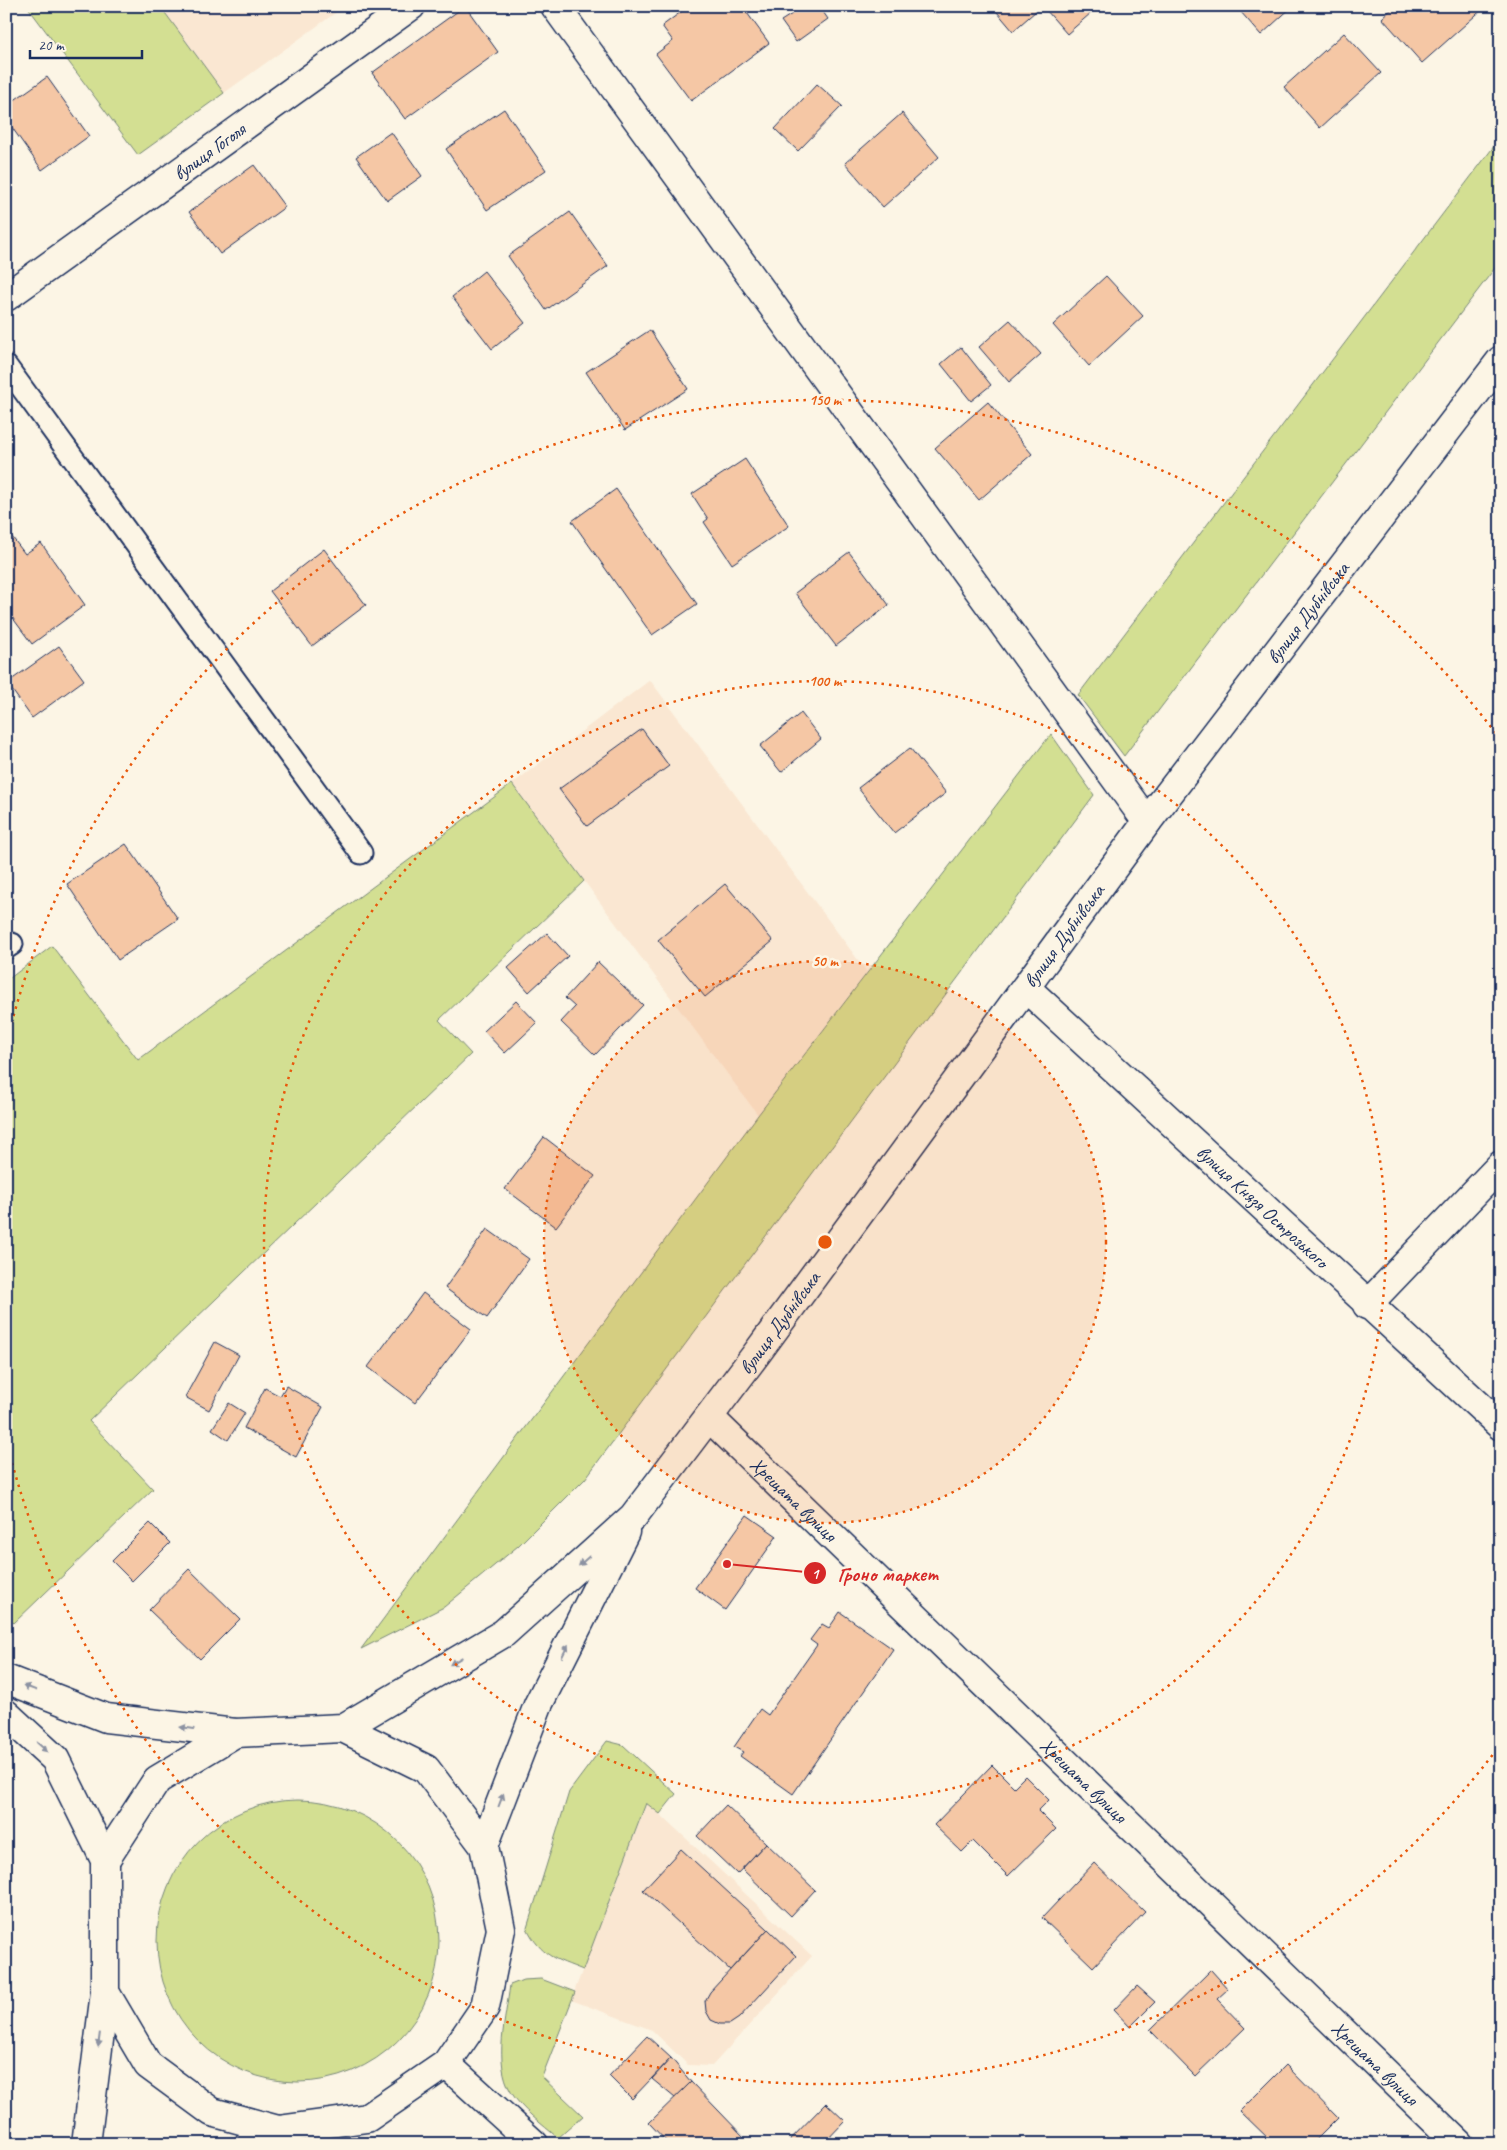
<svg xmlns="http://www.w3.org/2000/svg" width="1507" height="2150" viewBox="0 0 1507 2150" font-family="Caveat,sans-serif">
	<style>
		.built { fill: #fae7d2 }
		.green { fill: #d3df92; stroke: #778778 }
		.building { fill: #f5c7a5; stroke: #1b2f5e }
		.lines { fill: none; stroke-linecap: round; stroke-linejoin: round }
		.lane-casing { stroke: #1b2f5e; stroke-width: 25 }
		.street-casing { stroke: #1b2f5e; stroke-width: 31 }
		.primary-casing { stroke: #1b2f5e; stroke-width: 31 }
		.highway-casing { stroke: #1b2f5e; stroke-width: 31 }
		.lane { stroke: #fcf5e5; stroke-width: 21 }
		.street { stroke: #fcf5e5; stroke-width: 28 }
		.primary { stroke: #fcf5e5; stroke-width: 28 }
		.highway { stroke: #fcf5e5; stroke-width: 28 }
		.oneway { fill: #8c92a2 }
		.ring { fill: none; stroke: #e8590c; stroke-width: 2.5; stroke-dasharray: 2.5 5 }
		.labels { text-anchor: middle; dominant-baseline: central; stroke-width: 5; stroke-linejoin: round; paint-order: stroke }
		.street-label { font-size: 20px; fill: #1b2f5e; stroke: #fcf5e5 }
		.centre { fill: #e8590c; stroke: #fcf5e5; stroke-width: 2.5 }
		.ring-label { font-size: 15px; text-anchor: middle; font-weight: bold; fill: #e8590c; stroke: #fcf5e5; stroke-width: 5; stroke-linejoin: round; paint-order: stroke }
		.leader { fill: none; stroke: #d62828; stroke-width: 2 }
		.callout-dot { fill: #d62828; stroke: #fcf5e5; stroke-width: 2 }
		.mark-label { font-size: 15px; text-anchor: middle; font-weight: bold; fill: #fff }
		.callout-label { font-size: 21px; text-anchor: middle; font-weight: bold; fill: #d62828; stroke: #fcf5e5; stroke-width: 5; stroke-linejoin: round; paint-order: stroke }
	</style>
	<rect width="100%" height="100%" fill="#fcf5e5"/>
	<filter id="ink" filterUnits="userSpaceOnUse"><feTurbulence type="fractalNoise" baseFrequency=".02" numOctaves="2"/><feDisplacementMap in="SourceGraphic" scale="10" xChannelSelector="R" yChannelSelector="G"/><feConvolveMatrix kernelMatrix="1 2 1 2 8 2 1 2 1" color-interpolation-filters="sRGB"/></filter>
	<g filter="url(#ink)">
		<!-- built -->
		<g class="built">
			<polygon points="160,6 345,6 224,93"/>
			<polygon points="650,680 867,972 758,1115 512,784"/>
			<polygon points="647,1802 812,1956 712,2066 688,2065 652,2030 571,2000"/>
		</g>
		<!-- green -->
		<g class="green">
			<polygon points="27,6 160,6 224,93 138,155"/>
			<polygon points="1501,137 1501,260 1124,756 1078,695"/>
			<polygon points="1051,734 1094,795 585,1479 518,1546 444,1607 361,1649 758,1115"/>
			<polygon points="512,784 584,881 439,1020 471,1054 89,1421 153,1489 14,1623 6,1615 6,981 52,946 138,1060"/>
			<path d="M 607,1741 L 623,1745 L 676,1794 L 660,1814 L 646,1803 L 583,1970 C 555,1959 541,1956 527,1928 L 569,1792 Z"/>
			<circle cx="298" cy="1941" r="141"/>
			<path d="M 541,1979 L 575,1992 L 542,2077 L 583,2116 L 558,2138 C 542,2124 522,2110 511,2092 C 493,2061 506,2018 510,1985 L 523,1980 Z"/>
		</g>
		<!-- building -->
		<g class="building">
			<polygon points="465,6 498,52 405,119 372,73"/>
			<polygon points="689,6 742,6 769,43 691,101 656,54 673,41 662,26"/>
			<polygon points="786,6 819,6 828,19 796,42 781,21 792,14"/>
			<polygon points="992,6 1032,6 1036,11 1013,31"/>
			<polygon points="1050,6 1099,6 1067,34 1046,10"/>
			<polygon points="1245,6 1293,6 1261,35 1240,11"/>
			<polygon points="1395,6 1484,6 1485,7 1422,63 1382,18"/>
			<polygon points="1344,33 1381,73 1320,128 1284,87"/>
			<polygon points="47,77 89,136 42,170 6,119 6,106"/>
			<polygon points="817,84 842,106 798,151 775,129"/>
			<polygon points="504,109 546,170 487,210 446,149"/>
			<polygon points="902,113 939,157 883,207 845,163"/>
			<polygon points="391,132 422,176 387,201 356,157"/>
			<polygon points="254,165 285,207 220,254 189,212"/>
			<polygon points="570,212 608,266 546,310 508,256"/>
			<polygon points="484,271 525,323 492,349 452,297"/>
			<polygon points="1106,276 1143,316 1089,366 1053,325"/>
			<polygon points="1010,320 1041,354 1009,382 979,347"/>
			<polygon points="650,330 688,389 625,430 586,372"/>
			<polygon points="961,347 991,385 971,401 941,364"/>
			<polygon points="988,402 1032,454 979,500 935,448"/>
			<polygon points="745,459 789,526 732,564 704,522 708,519 692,494"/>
			<polygon points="616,489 697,604 652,635 572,521"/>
			<polygon points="12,537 25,554 41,543 85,605 32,644 6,609 6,541"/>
			<polygon points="324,549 366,605 312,646 270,591"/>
			<polygon points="849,552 889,605 836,646 795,593"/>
			<polygon points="59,646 84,680 32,718 7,683"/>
			<polygon points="801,713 821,739 781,772 760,746"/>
			<polygon points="642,729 669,766 587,826 559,789"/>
			<polygon points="910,748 946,793 894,833 858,788"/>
			<polygon points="126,844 178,919 118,960 67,884"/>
			<polygon points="725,884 773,941 705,997 658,940"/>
			<polygon points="547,933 568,956 529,992 508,968"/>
			<polygon points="598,962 643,1005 595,1055 561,1022 575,1007 565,998"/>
			<polygon points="516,1001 537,1023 505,1053 484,1031"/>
			<polygon points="544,1137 595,1176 556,1227 505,1189"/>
			<polygon points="487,1229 529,1259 487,1318 445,1288"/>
			<polygon points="423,1293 471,1329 415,1403 368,1367"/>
			<polygon points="215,1342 239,1355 209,1410 185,1397"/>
			<polygon points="286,1386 323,1407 296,1457 244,1428 265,1388 280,1396"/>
			<polygon points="229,1403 245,1413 228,1440 212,1429"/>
			<polygon points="747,1515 777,1536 725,1610 695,1588"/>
			<polygon points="150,1523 170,1543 132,1581 112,1561"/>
			<polygon points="189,1569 240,1619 200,1659 149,1610"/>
			<polygon points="840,1612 893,1649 793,1794 740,1756 743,1752 734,1747 760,1709 768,1715 817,1645 810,1640 822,1624 829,1628"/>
			<polygon points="992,1765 1014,1787 1025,1776 1049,1800 1038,1811 1056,1829 1008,1876 973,1841 962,1852 934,1825"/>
			<polygon points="726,1805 766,1843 737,1874 697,1836"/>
			<polygon points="766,1843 815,1890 791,1916 742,1869"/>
			<polygon points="681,1849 768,1929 730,1970 643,1890"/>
			<polygon points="1094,1863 1145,1912 1093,1967 1042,1918"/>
			<polygon points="768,1929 796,1956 739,2018 730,2024 720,2024 711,2020 706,2011 705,2001 710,1992"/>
			<polygon points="1211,1970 1228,1989 1217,1999 1245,2028 1195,2076 1150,2030"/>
			<polygon points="1137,1986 1155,2002 1130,2027 1114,2010"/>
			<polygon points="647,2036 671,2058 632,2099 609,2076"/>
			<polygon points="671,2058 691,2082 675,2098 652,2079"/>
			<polygon points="1286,2065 1338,2118 1312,2144 1274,2144 1240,2111"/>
			<polygon points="691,2082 744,2137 738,2144 669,2144 649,2123"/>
			<polygon points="826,2103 845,2121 823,2144 786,2144"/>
		</g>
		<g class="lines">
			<defs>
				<g id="lane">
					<polyline points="6,366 361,853"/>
					<polyline points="6,948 12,944"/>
				</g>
				<g id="street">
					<polyline points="555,6 1147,822"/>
					<path id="s1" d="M 6,297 L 411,6"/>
					<path id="s2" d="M 1026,988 L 1501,1426"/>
					<polyline points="1367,1305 1501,1165"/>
					<path id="s3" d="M 709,1417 L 1459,2144"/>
					<polyline points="446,2064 534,2144"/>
				</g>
				<g id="primary">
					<polyline points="86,2144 105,1992"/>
					<polyline points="249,2144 278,2130"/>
				</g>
				<g id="highway">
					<path id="s4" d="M 6,1679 L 106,1718 L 235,1733 L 343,1728 L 504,1633 L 633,1517 L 757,1353 L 1147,822 L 1501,360"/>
					<polyline points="6,1714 55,1759 105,1860 105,1992 148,2065 212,2112 278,2130 367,2118 446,2064 485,2007 501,1929 484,1846 426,1769 343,1728"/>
					<polyline points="484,1846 538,1705 625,1532"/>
					<polyline points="105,1860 157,1780 235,1733"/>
				</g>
			</defs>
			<!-- lane casing -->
			<use href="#lane" class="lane-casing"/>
			<!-- street casing -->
			<use href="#street" class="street-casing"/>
			<!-- primary casing -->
			<use href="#primary" class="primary-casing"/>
			<!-- highway casing -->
			<use href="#highway" class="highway-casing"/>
			<!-- lane -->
			<use href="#lane" class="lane"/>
			<!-- street -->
			<use href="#street" class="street"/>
			<!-- primary -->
			<use href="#primary" class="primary"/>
			<!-- highway -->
			<use href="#highway" class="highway"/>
		</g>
		<!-- one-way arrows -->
		<defs><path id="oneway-solid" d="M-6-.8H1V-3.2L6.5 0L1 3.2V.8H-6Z" transform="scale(1.25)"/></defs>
		<g class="oneway">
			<use href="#oneway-solid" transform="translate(584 1561) rotate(138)"/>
			<use href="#oneway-solid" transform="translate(565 1651) rotate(-63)"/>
			<use href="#oneway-solid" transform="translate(456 1661) rotate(149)"/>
			<use href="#oneway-solid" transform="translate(30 1688) rotate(-159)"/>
			<use href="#oneway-solid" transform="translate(187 1728) rotate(-173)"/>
			<use href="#oneway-solid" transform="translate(42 1747) rotate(42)"/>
			<use href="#oneway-solid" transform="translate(501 1800) rotate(-69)"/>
			<use href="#oneway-solid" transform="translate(99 2040) rotate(97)"/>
		</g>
	</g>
	<!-- distance rings -->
	<circle cx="825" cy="1242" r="281" fill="#e8590c" fill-opacity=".12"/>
	<g class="ring">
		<circle cx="825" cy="1242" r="281"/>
		<circle cx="825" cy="1242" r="561"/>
		<path d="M1497 1749A842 842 0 0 1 6 1439M6 1045A842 842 0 0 1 1497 735"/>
	</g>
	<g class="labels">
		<!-- street labels -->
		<g class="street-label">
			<text stroke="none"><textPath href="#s1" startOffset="250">вулиця Гоголя</textPath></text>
			<text stroke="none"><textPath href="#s4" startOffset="1834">вулиця Дубнівська</textPath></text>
			<text stroke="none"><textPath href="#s4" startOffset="1429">вулиця Дубнівська</textPath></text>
			<text stroke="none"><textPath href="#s2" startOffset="322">вулиця Князя Острозького</textPath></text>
			<text stroke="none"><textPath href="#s4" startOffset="949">вулиця Дубнівська</textPath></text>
			<text stroke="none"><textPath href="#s3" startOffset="118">Хрещата вулиця</textPath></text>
			<text stroke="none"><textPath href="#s3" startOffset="522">Хрещата вулиця</textPath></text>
			<text stroke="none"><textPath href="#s3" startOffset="928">Хрещата вулиця</textPath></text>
		</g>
	</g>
	<circle cx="825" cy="1242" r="8" class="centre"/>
	<g class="ring-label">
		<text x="825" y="405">150 m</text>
		<text x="825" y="686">100 m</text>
		<text x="825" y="966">50 m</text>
	</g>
	<!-- callouts -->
	<path class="leader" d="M727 1564L815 1573"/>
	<g class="callout-dot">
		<circle cx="727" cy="1564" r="5"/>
		<circle cx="815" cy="1573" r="12"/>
	</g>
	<g class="mark-label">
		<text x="815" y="1579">1</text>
	</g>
	<g class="callout-label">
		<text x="888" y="1581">Гроно маркет</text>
	</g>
	<!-- margin -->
	<rect width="1507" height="2150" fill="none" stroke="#fcf5e5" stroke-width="25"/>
	<rect x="12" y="12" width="1482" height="2125" fill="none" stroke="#1b2f5e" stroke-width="2" filter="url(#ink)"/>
	<!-- scale -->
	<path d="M30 50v8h112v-8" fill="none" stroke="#1b2f5e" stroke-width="2.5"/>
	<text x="38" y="50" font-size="15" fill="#1b2f5e" stroke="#fcf5e5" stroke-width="4" paint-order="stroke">20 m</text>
</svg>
